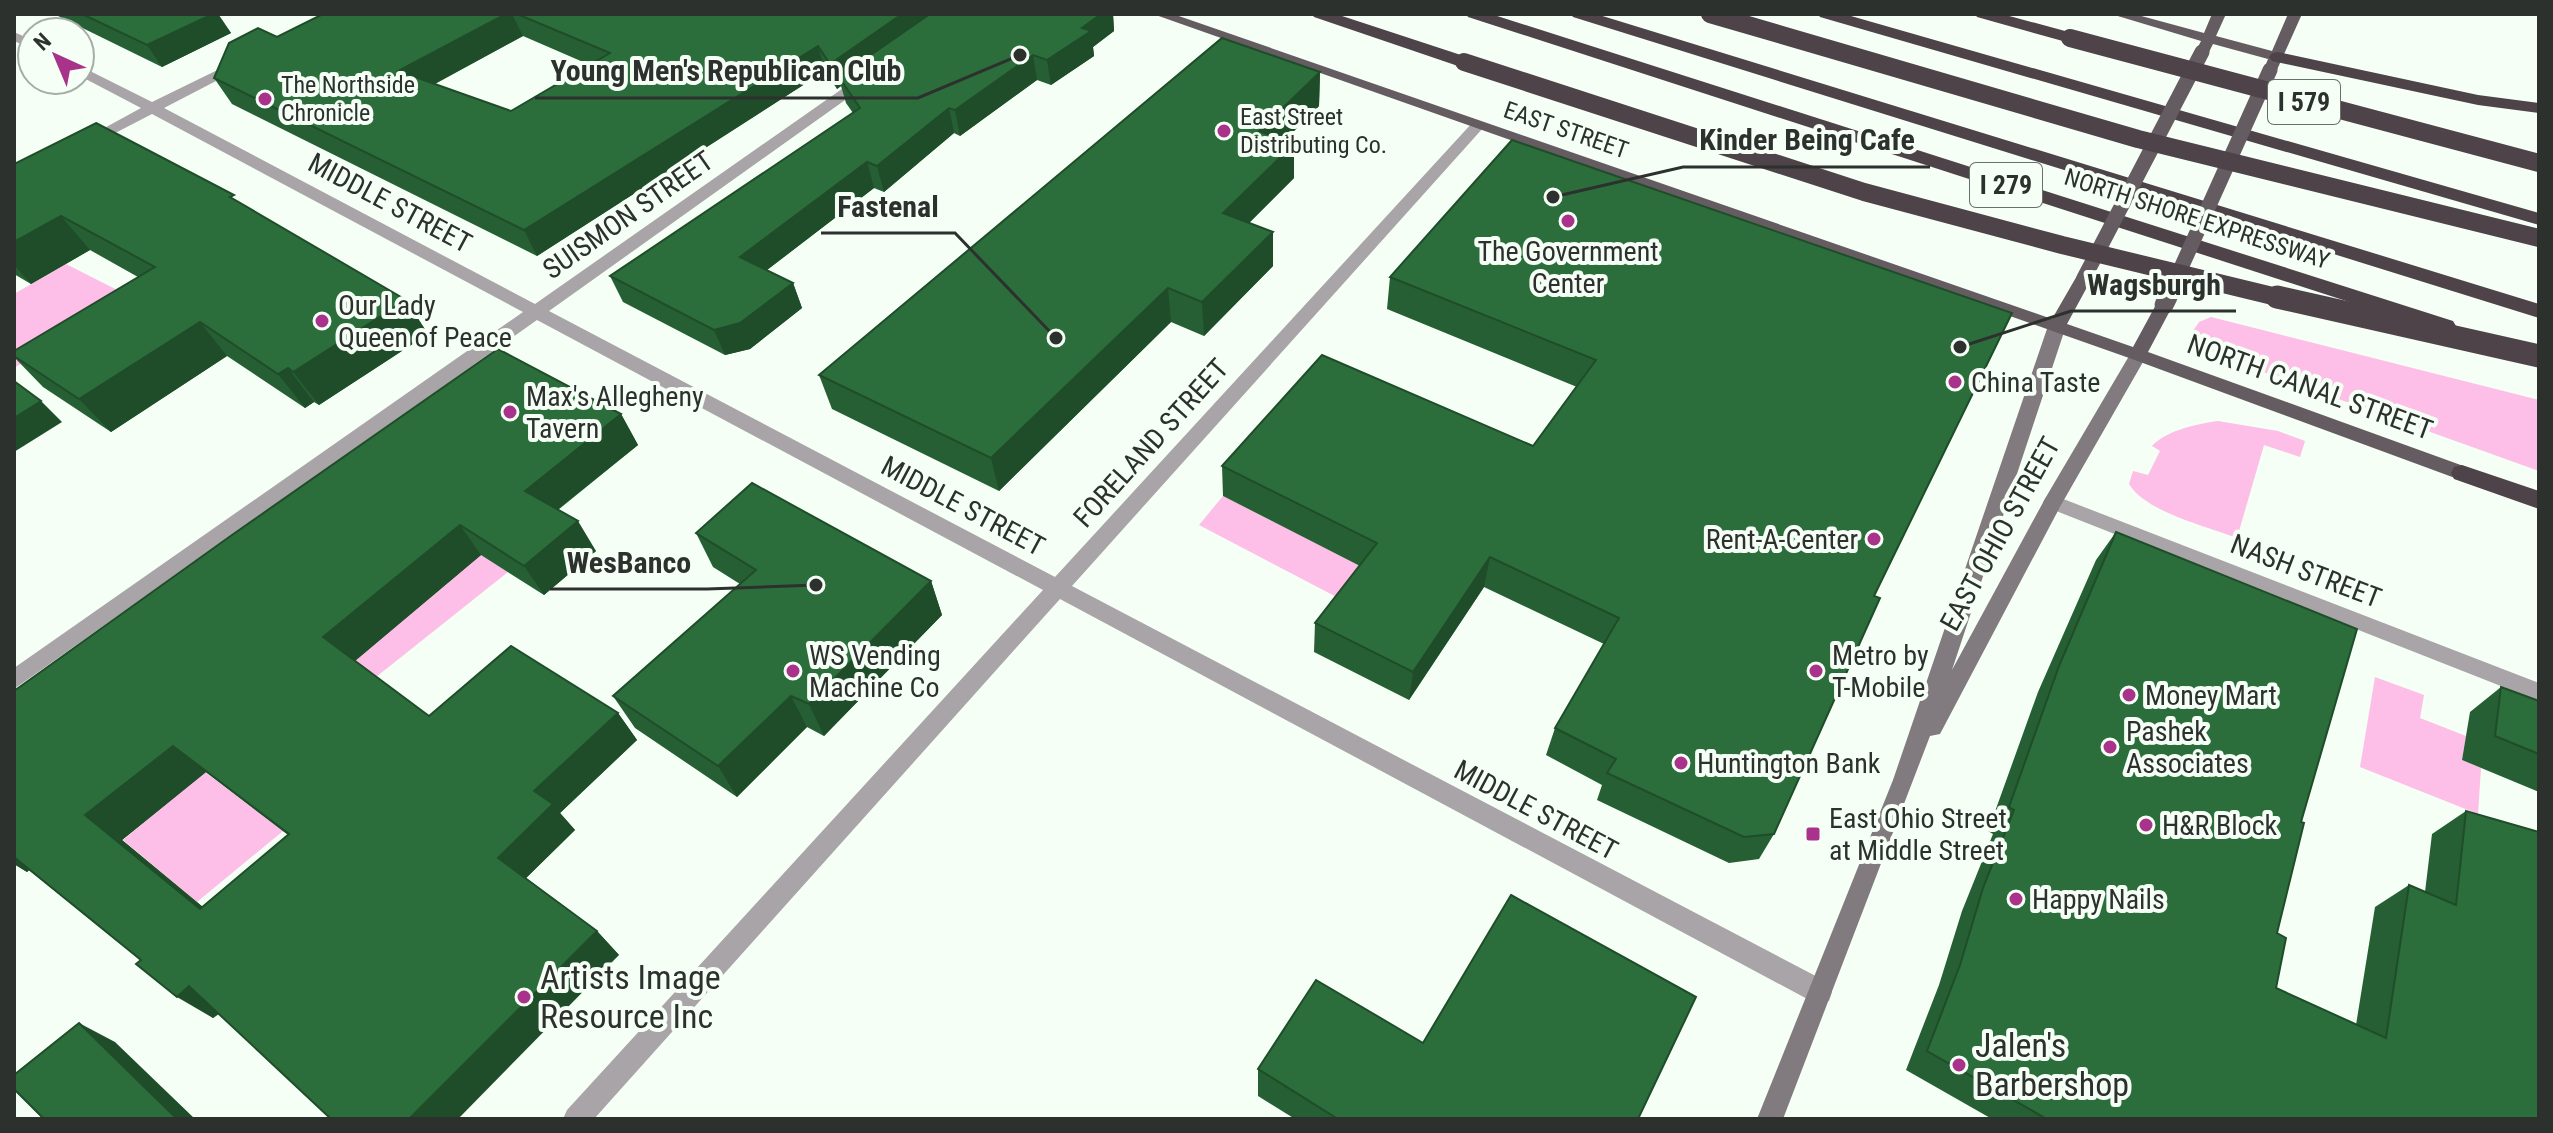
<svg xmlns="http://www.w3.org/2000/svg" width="2553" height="1133" viewBox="0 0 2553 1133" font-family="'Roboto Condensed',sans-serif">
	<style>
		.green { fill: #fdbee7 }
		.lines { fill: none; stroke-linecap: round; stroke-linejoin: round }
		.minor { fill: #a8a4a7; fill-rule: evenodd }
		.secondary { fill: #817a7e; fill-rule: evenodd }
		.primary { fill: #655c61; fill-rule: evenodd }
		.motorway { fill: #4d4349; fill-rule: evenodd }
		.primary-bridge-far1 { stroke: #655c61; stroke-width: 15 }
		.primary-bridge { stroke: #655c61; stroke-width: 19 }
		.motorway-bridge-far1 { stroke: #4d4349; stroke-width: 18 }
		.motorway-bridge { stroke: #4d4349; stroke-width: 23 }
		.wall { fill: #265f33; fill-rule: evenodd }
		.shaded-wall { fill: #1f4d29 }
		.building { fill: #2c6e3b; stroke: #1f4d29; stroke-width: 2; fill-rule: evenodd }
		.poi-dot { fill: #a9338a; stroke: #f5fff6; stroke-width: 3 }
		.labels { text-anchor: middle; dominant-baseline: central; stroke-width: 8; stroke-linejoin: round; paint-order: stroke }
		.far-poi-label { font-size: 24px; fill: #2d312e; stroke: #f5fff6; text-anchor: start }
		.far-street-label { font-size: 24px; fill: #2d312e; stroke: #f5fff6 }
		.shield { fill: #f5fff6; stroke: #696f6a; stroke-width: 2 }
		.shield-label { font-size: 26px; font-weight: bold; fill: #2d312e }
		.street-label { font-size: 28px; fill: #2d312e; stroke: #f5fff6 }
		.poi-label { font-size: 28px; fill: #2d312e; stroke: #f5fff6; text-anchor: start }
		.near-poi-label { font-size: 34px; fill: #2d312e; stroke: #f5fff6; text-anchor: start }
		.leader { fill: none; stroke: #2d312e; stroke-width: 3 }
		.callout-dot { fill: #2d312e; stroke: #f5fff6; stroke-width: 3 }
		.callout-label { font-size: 30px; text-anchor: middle; font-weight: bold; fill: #2d312e; stroke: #f5fff6; stroke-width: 8; stroke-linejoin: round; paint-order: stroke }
	</style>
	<rect width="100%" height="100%" fill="#f5fff6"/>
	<!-- green -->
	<g class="green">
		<polygon points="66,264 131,297 14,368 14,294"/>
		<polygon points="2211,317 2539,400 2539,471 2216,355 2197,340 2193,331 2199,322"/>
		<path d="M 2218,421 L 2278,431 L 2305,441 L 2300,457 L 2264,445 L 2237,538 C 2206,526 2146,512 2129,484 L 2133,471 L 2148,475 L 2160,451 L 2152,446 C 2167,430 2197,424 2218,421 Z"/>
		<polygon points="1223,496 1376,574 1350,604 1199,525"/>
		<polygon points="461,542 508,572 371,681 335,654"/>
		<polygon points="2375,677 2424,695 2420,718 2466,736 2462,760 2481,768 2478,814 2360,767"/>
		<polygon points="176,750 283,831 197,902 123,840 162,807"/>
	</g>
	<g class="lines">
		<!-- minor -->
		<g class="minor">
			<polygon points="14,32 32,40 32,49 14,41"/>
			<polygon points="238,60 245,64 243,67 164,108 535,304 859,77 869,77 869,83 549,311 1055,577 1473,122 1483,122 1483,128 1072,586 1829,983 1832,992 1829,1001 1820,1004 1811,1001 1060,599 594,1119 563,1119 567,1110 1043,590 537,320 14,689 14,668 523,312 152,114 90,146 80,146 77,143 141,108 80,76 80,66 152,102"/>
			<polygon points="2053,495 2539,683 2539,701 2046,507 2043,502 2046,497"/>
		</g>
		<!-- secondary -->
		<polygon class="secondary" points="2057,320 2066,326 1952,670 2046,497 2132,351 2144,351 2147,355 2061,505 1940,734 1930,736 1783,1119 1757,1119 1893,780 2048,326"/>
		<!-- primary -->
		<g class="primary">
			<polygon points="1153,14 1173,14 2052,319 2078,274 2090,274 2092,278 2067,324 2133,347 2158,301 2170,301 2173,305 2148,352 2469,468 2471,473 2469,478 2455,478 2132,359"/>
			<polygon points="2111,14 2134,14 2204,33 2212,14 2226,14 2216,36 2272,51 2288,14 2302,14 2276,72 2271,73 2264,69 2268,59 2213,44 2209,52 2199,52 2197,49 2201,41"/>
		</g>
		<!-- motorway -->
		<g class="motorway">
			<polygon points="1312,14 1336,14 1470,58 1473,62 1470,66 1458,66 1314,17"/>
			<polygon points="1466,14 1491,14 2453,321 2456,326 2453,331 2439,331 1468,17"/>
			<polygon points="1571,14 1596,14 2539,304 2539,318 1573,17"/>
			<polygon points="1818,14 1844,14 2539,213 2539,225 1820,17"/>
			<polygon points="1975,14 2002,14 2076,34 2078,38 2070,43 1977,17"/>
			<polygon points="2278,52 2478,95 2539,103 2539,113 2478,105 2272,61 2269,57 2272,53"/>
			<polygon points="2462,465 2539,491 2539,509 2454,479 2451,473 2454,467"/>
		</g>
		<!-- primary-bridge-far1 -->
		<g class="primary-bridge-far1">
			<polyline points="2084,278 2202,52"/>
			<polyline points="2167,299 2270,70"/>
		</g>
		<!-- primary-bridge -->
		<polyline class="primary-bridge" points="2164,305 2168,297"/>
		<!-- motorway-bridge-far1 -->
		<g class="motorway-bridge-far1">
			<polyline points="1710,14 2138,139 2539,238"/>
			<polyline points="2070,38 2539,163"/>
			<polyline points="1464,62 1864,192 2062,245 2285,299"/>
		</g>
		<!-- motorway-bridge -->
		<polyline class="motorway-bridge" points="2277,297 2539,356"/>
	</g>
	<!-- wall -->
	<g class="wall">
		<polygon points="54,14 218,14 231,33 162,67"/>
		<path d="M 323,14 L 1113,14 L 1114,31 L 1093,47 L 1094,56 L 1051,85 L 1037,80 L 960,136 L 954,133 L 884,192 L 874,188 L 767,270 L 793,283 L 802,308 L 750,349 L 725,355 L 623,302 L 610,276 L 853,113 L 846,103 L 841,86 L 837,89 L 825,71 L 537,256 L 232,104 L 214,78 L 277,37 ZM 523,36 L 590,65 L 511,111 L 435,84 Z"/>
		<polygon points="1320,72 1319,106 1285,140 1294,144 1294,178 1249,223 1273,266 1204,336 1171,322 999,491 832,409 819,375"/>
		<polygon points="1512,140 1874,596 1774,834 1759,859 1729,863 1597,800 1602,785 1546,755 1555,728 1604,644 1484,587 1409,700 1314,652 1315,623 1360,566 1223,496 1222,466 1533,446 1577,387 1387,309 1390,277"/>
		<polygon points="14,164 240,204 406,300 428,334 319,405 314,402 305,408 227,356 111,432 43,387 14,357 14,351 138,277 90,250 31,284 14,274"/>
		<path d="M 621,414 L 638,445 L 558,510 L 596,551 L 544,595 L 481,555 L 355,661 L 429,716 L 618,713 L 637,740 L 560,813 L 575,830 L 526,878 L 597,931 L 619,955 L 219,1014 L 213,1018 L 29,870 L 27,872 L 14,864 L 14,691 ZM 206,772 L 288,835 L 203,907 L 122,840 Z"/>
		<polygon points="2116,532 2301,822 2277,933 2276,988 2356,1025 2375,907 2409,885 2425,892 2432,834 2466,811 2539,1119 1992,1119 1906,1070 1939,985 1962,911 1993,834 1988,831 2038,692 2096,560"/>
		<polygon points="696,533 931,581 942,615 824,736 807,727 737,797 635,728 613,696 740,584 713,567"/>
		<polygon points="2501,687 2539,701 2539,792 2462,760 2470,712"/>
		<polygon points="1423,1043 1638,1119 1295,1119 1258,1096 1258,1069"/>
	</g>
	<!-- shaded-wall -->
	<g class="shaded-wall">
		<polygon points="213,14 218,14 231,33 162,67 147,45"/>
		<polygon points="506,14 512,14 523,36 412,96 398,71"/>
		<polygon points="902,14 944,14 839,77 841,86 837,89 830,64"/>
		<polygon points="1101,14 1113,14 1114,31 1093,47 1094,56 1051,85 1047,60 1082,28"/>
		<polygon points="818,46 825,71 537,256 524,230"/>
		<polygon points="1033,55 1037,80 960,136 955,110"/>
		<polygon points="1320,72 1319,106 1260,165 1259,131"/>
		<polygon points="949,108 954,133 884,192 877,166"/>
		<polygon points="1294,144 1294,178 1224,248 1223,213"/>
		<polygon points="867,162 874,188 750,283 740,257"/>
		<polygon points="61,216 90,250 31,284 14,265 14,242"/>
		<polygon points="1273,232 1273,266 1204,336 1202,302"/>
		<polygon points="793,283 802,308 750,349 725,355 714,330"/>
		<polygon points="1168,288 1171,322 999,491 991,458"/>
		<polygon points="406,300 428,334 319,405 293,372"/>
		<polygon points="200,322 227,356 111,432 79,399"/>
		<polygon points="288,368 314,402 305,408 278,374"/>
		<polygon points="41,401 62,422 14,452 14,418"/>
		<polygon points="621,414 638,445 544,520 525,491"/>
		<polygon points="578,521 596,551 544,595 524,566"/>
		<polygon points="460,525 481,555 350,665 323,637"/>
		<polygon points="1490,557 1484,587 1409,700 1413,672"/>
		<polygon points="931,581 942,615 824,736 809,704"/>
		<polygon points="791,696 807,727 737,797 718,766"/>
		<polygon points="618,713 637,740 560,813 575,830 522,882 498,858 534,791"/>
		<polygon points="173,746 206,772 122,840 234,933 200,909 85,815"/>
		<polygon points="14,854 34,866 27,872 14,864"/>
		<polygon points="597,931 619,955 458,1119 409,1119"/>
		<polygon points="189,986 225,1008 213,1018 177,997"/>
		<polygon points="79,1023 115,1042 195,1119 177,1119"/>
	</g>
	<!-- building -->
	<g class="building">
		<polygon points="82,14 213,14 147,45"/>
		<polygon points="323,14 506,14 398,71 511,111 610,53 517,14 902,14 830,64 818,46 524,230 214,78 229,43 258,28 277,37"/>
		<polygon points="930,14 1101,14 1082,28 1091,31 1047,60 1033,55 955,110 949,108 877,166 867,162 740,257 793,283 740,323 714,330 610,276 860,108 839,77"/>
		<polygon points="1222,38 1320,72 1259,131 1294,144 1223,213 1273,232 1202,302 1168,288 991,458 819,375"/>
		<polygon points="96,123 234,195 230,197 406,300 293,372 288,368 278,374 200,322 79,399 14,356 14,351 155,267 61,216 14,242 14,164"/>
		<polygon points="1512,140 2012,313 1874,596 1880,598 1774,834 1744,837 1607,773 1616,759 1555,728 1619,618 1490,557 1413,672 1315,623 1377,543 1222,466 1322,355 1533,446 1596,360 1390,277"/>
		<path d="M 498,349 L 621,414 L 525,491 L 578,521 L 524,566 L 460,525 L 323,637 L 429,716 L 511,646 L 618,713 L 534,791 L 553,804 L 498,858 L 597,931 L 409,1119 L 331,1119 L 189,986 L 177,997 L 136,964 L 141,960 L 14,857 L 14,691 L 232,535 ZM 173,746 L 289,834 L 200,909 L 85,815 Z"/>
		<polygon points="14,381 41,401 14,418"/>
		<polygon points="752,483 931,581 809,704 791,696 718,766 613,696 756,570 696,533"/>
		<polygon points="2116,532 2357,629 2301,822 2304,823 2277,933 2286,938 2276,988 2386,1038 2409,885 2456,905 2466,811 2539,832 2539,1119 2047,1119 1927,1051 1960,965 1983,888 2014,810 2009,807 2059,666"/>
		<polygon points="2501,687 2539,701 2539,754 2495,736"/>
		<polygon points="1511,895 1696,997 1638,1119 1338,1119 1258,1069 1316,980 1423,1043"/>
		<polygon points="79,1023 177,1119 44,1119 14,1089 14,1075"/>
	</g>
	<!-- markers -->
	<g class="poi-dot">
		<circle cx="265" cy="99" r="8"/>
		<circle cx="1224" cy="131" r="8"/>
		<circle cx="1568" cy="221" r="8"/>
		<circle cx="322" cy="321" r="8"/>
		<circle cx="1955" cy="382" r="8"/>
		<circle cx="510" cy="412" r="8"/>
		<circle cx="1874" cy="539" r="8"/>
		<circle cx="793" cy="671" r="8"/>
		<circle cx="1816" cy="671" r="8"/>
		<circle cx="2129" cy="695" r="8"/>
		<circle cx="2110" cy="747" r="8"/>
		<circle cx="1681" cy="763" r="8"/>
		<circle cx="2146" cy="825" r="8"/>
		<rect x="1805" y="826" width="16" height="16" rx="4"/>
		<circle cx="2016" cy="899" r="8"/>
		<circle cx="524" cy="997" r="8"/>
		<circle cx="1959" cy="1065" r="8"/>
	</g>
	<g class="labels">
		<!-- far-poi labels -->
		<g class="far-poi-label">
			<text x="281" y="85">The Northside<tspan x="281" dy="28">Chronicle</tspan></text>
			<text x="1240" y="117">East Street<tspan x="1240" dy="28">Distributing Co.</tspan></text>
		</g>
		<!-- far-street labels -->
		<g class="far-street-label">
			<text transform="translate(1566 130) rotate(19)">EAST STREET</text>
			<text transform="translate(2197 219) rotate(18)">NORTH SHORE EXPRESSWAY</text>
		</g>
		<!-- shield labels -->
		<g class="shield">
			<rect x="2268" y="80" width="72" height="44" rx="6"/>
			<rect x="1970" y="163" width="72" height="44" rx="6"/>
		</g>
		<g class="shield-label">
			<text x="2304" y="102">I 579</text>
			<text x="2006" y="185">I 279</text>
		</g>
		<!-- street labels -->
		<g class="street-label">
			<text transform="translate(390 203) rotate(28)">MIDDLE STREET</text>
			<text transform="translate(628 215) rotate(-35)">SUISMON STREET</text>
			<text transform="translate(2310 387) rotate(20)">NORTH CANAL STREET</text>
			<text transform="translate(1151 443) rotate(-48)">FORELAND STREET</text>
			<text transform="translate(963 506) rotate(28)">MIDDLE STREET</text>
			<text transform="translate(2000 534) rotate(-61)">EAST OHIO STREET</text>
			<text transform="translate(2306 571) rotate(21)">NASH STREET</text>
			<text transform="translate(1536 810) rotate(28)">MIDDLE STREET</text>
		</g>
		<!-- poi labels -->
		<g class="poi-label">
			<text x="1568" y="251" text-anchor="middle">The Government<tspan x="1568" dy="32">Center</tspan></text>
			<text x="338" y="305">Our Lady<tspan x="338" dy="32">Queen of Peace</tspan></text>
			<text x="1971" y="382">China Taste</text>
			<text x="526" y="396">Max's Allegheny<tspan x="526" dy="32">Tavern</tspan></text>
			<text x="1858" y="539" text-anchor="end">Rent-A-Center</text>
			<text x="809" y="655">WS Vending<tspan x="809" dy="32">Machine Co</tspan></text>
			<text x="1832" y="655">Metro by<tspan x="1832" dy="32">T-Mobile</tspan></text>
			<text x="2145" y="695">Money Mart</text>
			<text x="2126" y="731">Pashek<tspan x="2126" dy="32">Associates</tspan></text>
			<text x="1697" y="763">Huntington Bank</text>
			<text x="1829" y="818">East Ohio Street<tspan x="1829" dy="32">at Middle Street</tspan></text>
			<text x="2162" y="825">H&amp;R Block</text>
			<text x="2032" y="899">Happy Nails</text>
		</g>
		<!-- near-poi labels -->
		<g class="near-poi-label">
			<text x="540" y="977">Artists Image<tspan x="540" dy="39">Resource Inc</tspan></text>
			<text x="1975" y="1045">Jalen's<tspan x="1975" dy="39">Barbershop</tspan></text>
		</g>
	</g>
	<!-- callouts -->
	<path class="leader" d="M1020 55L918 98H535M1553 197L1683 167H1930M1056 338L955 233H821M1960 347L2071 311H2236M816 585L707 589H550"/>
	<g class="callout-dot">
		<circle cx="1020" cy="55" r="8"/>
		<circle cx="1553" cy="197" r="8"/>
		<circle cx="1056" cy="338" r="8"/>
		<circle cx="1960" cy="347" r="8"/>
		<circle cx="816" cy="585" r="8"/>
	</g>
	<g class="callout-label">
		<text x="726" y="81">Young Men's Republican Club</text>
		<text x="1807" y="150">Kinder Being Cafe</text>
		<text x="888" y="217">Fastenal</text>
		<text x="2154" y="295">Wagsburgh</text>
		<text x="629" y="573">WesBanco</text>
	</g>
	<!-- border -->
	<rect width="2553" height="1133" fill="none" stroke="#2d312e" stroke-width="32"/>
	<!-- north arrow -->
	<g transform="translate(56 56) rotate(316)"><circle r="38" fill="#f5fff6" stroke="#a5ada6" stroke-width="2"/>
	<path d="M0-6L14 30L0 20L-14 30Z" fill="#a9338a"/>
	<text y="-12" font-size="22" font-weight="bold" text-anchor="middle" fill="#2d312e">N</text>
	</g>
</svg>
